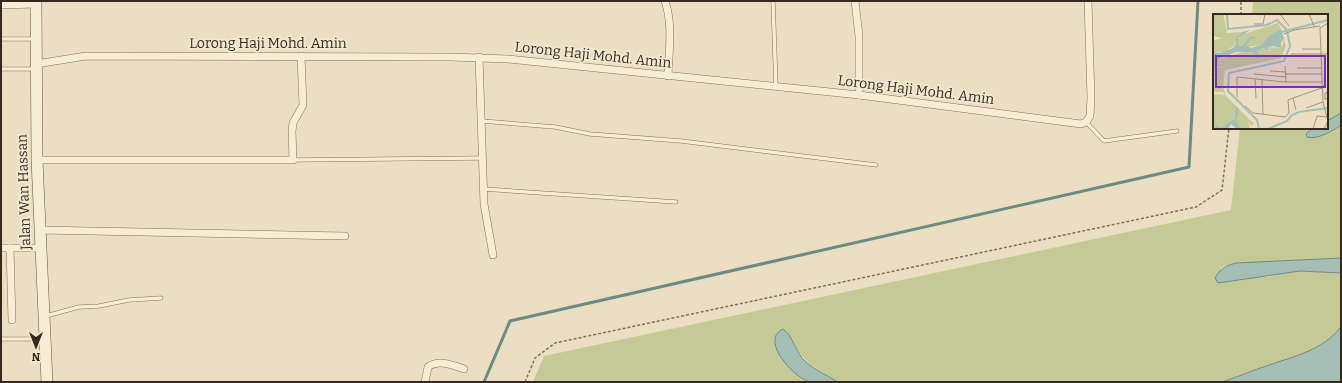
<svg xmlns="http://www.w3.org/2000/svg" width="1342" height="383" viewBox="0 0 1342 383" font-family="Bitter,serif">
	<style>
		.green { fill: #c4c996 }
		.water { fill: #a4beb6; stroke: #6c8c83 }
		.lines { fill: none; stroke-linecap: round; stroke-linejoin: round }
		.stream { stroke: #6c8c83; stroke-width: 3 }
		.lane-casing { stroke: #846f5a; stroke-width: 4.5 }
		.street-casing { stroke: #846f5a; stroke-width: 8 }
		.secondary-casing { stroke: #66513d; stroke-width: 12 }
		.path { stroke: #846f5a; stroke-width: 1.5; stroke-dasharray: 3 2; stroke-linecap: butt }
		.lane { stroke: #f7ecd4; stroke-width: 3.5 }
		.street { stroke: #f7ecd4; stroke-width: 7 }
		.secondary { stroke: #f7ecd4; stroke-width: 11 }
		.labels { text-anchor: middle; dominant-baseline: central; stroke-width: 3.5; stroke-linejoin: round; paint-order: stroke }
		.street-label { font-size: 14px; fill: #35281e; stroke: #f3e9d1 }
		.inset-river { fill: none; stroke: #a4beb6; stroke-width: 2 }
		.inset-road { fill: none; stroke: #a39580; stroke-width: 1 }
		.view { fill: #7b2cbf; fill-opacity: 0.15; stroke: #7b2cbf; stroke-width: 2 }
		.inset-edge { fill: none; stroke: #35281e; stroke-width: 2 }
	</style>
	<rect width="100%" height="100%" fill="#ecdec2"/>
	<!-- green -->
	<g class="green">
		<polygon points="1253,1 1341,1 1341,113 1327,121 1327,15 1252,15"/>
		<path d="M 1341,125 L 1341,258 L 1236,263 L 1224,266 L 1220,269 L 1267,277 L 1300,271 L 1341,273 L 1341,327 L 1334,337 L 1305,354 L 1267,365 L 1222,382 L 838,382 C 809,364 802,362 787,331 L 779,331 L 774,341 L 804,379 L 809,382 L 533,382 L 544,356 L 1231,210 L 1240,128 L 1313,128 L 1309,130 L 1310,138 L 1324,134 Z"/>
	</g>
	<!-- water -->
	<g class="water">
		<path d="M 1341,113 L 1341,125 C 1333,131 1317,140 1307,137 L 1306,134 L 1313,128 L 1327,128 L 1327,121 Z"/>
		<path d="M 1341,258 L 1341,273 L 1300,271 L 1218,283 L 1215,278 C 1221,268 1225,266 1236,263 Z"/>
		<path d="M 1341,327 L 1341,382 L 1222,382 C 1238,377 1253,370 1269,365 C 1295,356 1323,350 1341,327 Z"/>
		<path d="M 783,329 C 792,334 796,354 806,362 C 815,370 828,376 838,382 C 829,382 818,383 810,382 C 794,378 759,340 783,329 Z"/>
	</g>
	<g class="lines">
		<!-- stream -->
		<polyline class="stream" points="484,382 510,321 1189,167 1198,1"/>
		<defs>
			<g id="lane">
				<polyline points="773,1 776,87"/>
				<polyline points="1,39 34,39"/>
				<polyline points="1,69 35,69"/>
				<polyline points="482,121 555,127 590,134 681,141 876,165"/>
				<polyline points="1086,122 1104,141 1177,131"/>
				<polyline points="293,160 482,158"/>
				<polyline points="483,189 676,202"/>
				<polyline points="46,316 79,307 99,306 129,300 161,298"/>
				<polyline points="1,339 44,339"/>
			</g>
			<g id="street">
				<path d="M 665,1 C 673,24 669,51 668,76"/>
				<polyline points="855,1 859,36 859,95"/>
				<polyline points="1,5 36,4"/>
				<polyline points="479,57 484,204 493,255"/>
				<polyline points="36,64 86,56 450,57 508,59 859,95 1081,124 1086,122 1090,116 1091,98 1088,1"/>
				<polyline points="37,160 293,160 292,131 293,123 303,105 301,56"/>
				<polyline points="40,230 345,236"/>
				<polyline points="1,248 40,248"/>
				<polyline points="10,248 12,320"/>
				<path d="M 425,382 L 428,367 C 439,359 452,365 464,369"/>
			</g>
			<polyline id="secondary" points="36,1 37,160 47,382"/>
		</defs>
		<!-- lane casing -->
		<use href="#lane" class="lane-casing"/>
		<!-- street casing -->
		<use href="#street" class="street-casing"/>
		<!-- secondary casing -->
		<use href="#secondary" class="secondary-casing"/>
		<!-- path -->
		<g class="path">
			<polyline points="1241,15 1241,1"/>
			<polyline points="525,382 535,358 555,343 1196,207 1222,190 1229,128"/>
		</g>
		<!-- lane -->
		<use href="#lane" class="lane"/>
		<!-- street -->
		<use href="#street" class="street"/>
		<!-- secondary -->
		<use href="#secondary" class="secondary"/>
	</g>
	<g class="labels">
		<!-- street labels -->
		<g class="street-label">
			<text x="268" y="43">Lorong Haji Mohd. Amin</text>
			<text transform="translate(593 55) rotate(6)">Lorong Haji Mohd. Amin</text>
			<text transform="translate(916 90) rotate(7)">Lorong Haji Mohd. Amin</text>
			<text transform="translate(24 192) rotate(-92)">Jalan Wan Hassan</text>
		</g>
	</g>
	<!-- overview -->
	<g transform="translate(1213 14)">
		<rect width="115" height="115" fill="#ecdec2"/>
		<path d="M 0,0 L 10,0 L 14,19 L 29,18 L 24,23 L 22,31 L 11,38 L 0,38 L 0,27 L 9,24 L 0,22 ZM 65,9 L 68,15 L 58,20 L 48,31 L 34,33 L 33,30 L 37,25 L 43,26 L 39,23 L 29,32 L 25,31 L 25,25 L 28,21 ZM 71,25 L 73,32 L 68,44 L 12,56 L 10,73 L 13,82 L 41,110 L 38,112 L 35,107 L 37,115 L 29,115 L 23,106 L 25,97 L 23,93 L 20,106 L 8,114 L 0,109 L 4,114 L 0,115 L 0,80 L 12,81 L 10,78 L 0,78 L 0,65 L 6,62 L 1,63 L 1,54 L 14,51 L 3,51 L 4,46 L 33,37 L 41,38 L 49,46 L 43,37 L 50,34 L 56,37 L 56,33 L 68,34 Z" fill="#c4c996"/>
		<path d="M 68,15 L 71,25 L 68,28 L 68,34 L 60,32 L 55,33 L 56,37 L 50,34 L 44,37 L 48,46 L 40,38 L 23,38 L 4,46 L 3,51 L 14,51 L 2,53 L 0,60 L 0,38 L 7,39 L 20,34 L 23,30 L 23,24 L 29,18 L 37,16 L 25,24 L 25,31 L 29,32 L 37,23 L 41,23 L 43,26 L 38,25 L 33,31 L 38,34 L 48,31 L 58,20 ZM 23,92 L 26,96 L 23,106 L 29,115 L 24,115 L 18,110 L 15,115 L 4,115 L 0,109 L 8,114 L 21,105 Z" fill="#a4beb6"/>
		<path class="inset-river" d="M 14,0 L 15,15 L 54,11 L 64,6 L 74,16 L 77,32 L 71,47 L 16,59 L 15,77 L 44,106 L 46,115M 68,18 L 115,6M 55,115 L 74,107 L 79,101 L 86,98 L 115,94"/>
		<path class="inset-road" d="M 67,0 L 76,12M 96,0 L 101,12M 41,10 L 50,10 L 52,0M 71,20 L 81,16 L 107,12M 89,35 L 107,35M 74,43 L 79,40 L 115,40M 72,52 L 73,68M 84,54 L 108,54M 57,57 L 73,58M 41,60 L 73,63M 73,60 L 109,60M 42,65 L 43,84M 49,66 L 50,100M 115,78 L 112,79 L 112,85 L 115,85M 24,83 L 24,63 L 71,68 L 109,68M 32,92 L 40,99 L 72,103 L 76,99 L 75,86 L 80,84M 93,94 L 110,88M 83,96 L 80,84 L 109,74M 100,115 L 104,102 L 114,103M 111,115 L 115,107 L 110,88 L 107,14 L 115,9"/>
		<path class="view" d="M 3,42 L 112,42 L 112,73 L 3,73 Z"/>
		<rect width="115" height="115" class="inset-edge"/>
	</g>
	<!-- border -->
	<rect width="1342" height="383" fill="none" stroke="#35281e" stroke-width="4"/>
	<!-- north arrow -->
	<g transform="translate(36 347) rotate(180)" stroke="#f3e9d1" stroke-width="3" paint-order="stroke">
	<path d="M0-3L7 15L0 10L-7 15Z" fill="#35281e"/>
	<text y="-6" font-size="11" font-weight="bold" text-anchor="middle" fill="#35281e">N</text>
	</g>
</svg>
